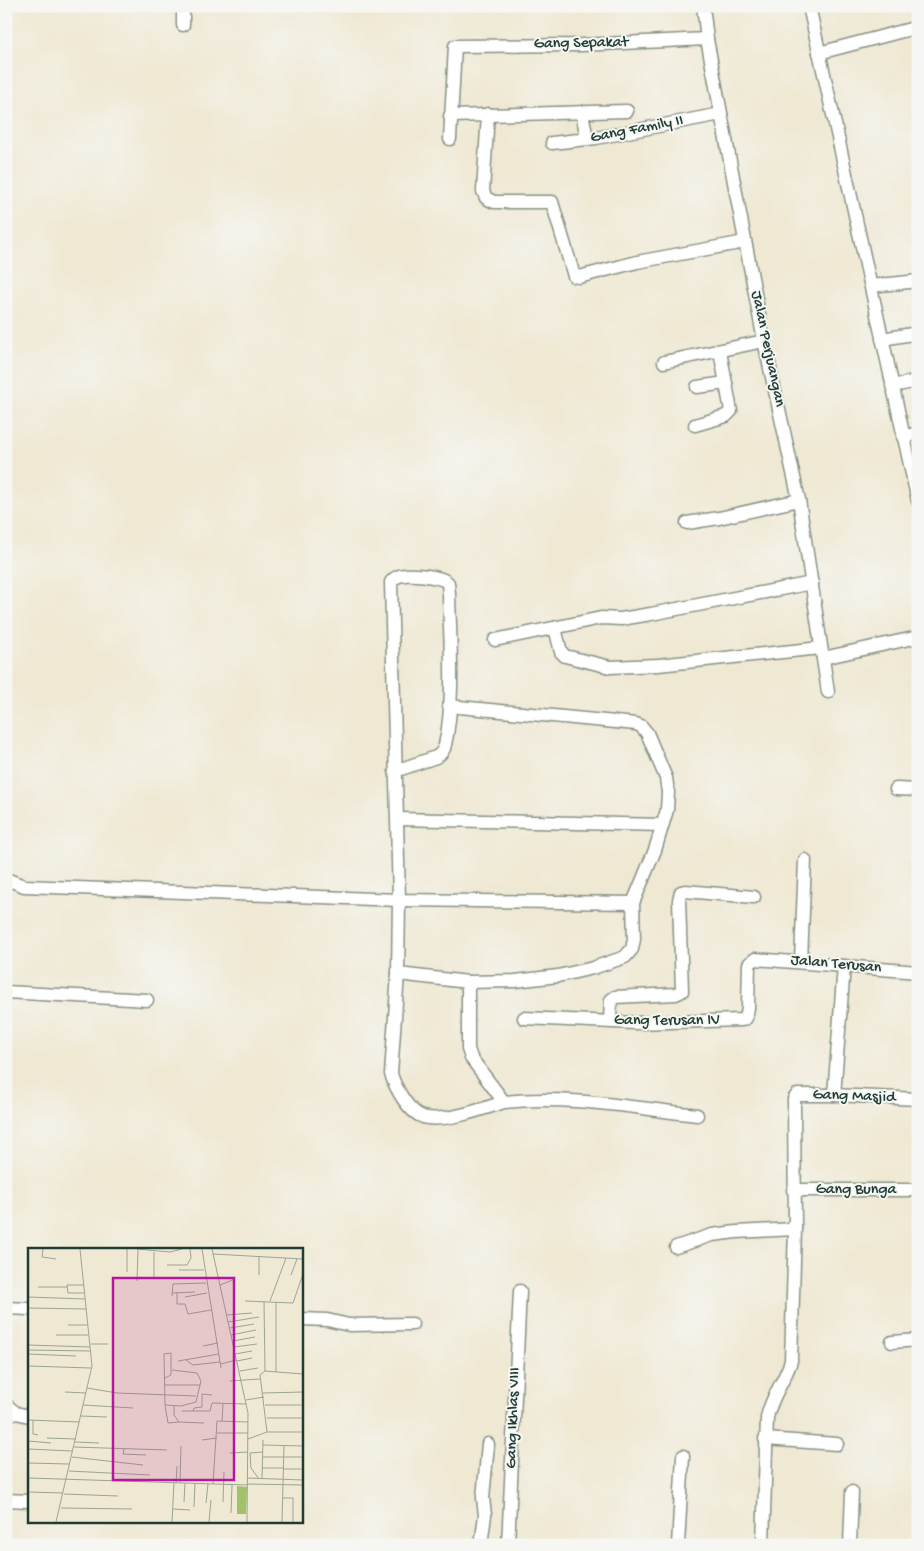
<svg xmlns="http://www.w3.org/2000/svg" width="924" height="1551" viewBox="0 0 924 1551" font-family="'Gochi Hand',sans-serif">
	<style>
		.lines { fill: none; stroke-linecap: round; stroke-linejoin: round }
		.street-casing { stroke: #879284; stroke-width: 15 }
		.street { stroke: #fff; stroke-width: 12 }
		.labels { text-anchor: middle; dominant-baseline: central; stroke-width: 4; stroke-linejoin: round; paint-order: stroke }
		.street-label { font-size: 16px; fill: #1f3d34; stroke: #f6f6f2 }
		.inset-road { fill: none; stroke: #9ca493; stroke-width: 1 }
		.view { fill: #b5179e; fill-opacity: 0.15; stroke: #b5179e; stroke-width: 2.5 }
		.inset-edge { fill: none; stroke: #1f3d34; stroke-width: 2.5 }
	</style>
	<rect width="100%" height="100%" fill="#f6f6f2"/>
	<filter id="ink" filterUnits="userSpaceOnUse"><feTurbulence type="fractalNoise" baseFrequency=".02" numOctaves="2"/><feDisplacementMap in="SourceGraphic" scale="10" xChannelSelector="R" yChannelSelector="G"/><feConvolveMatrix kernelMatrix="1 2 1 2 8 2 1 2 1" color-interpolation-filters="sRGB"/></filter>
	<filter id="wash" filterUnits="userSpaceOnUse"><feTurbulence type="fractalNoise" baseFrequency=".0096" numOctaves="4" result="noise"/><feDisplacementMap in="SourceGraphic" scale="20" xChannelSelector="R" yChannelSelector="G"/><feGaussianBlur stdDeviation="1.12" result="paint"/><feColorMatrix in="noise" values="0 0 0 0 0 0 0 0 0 0 0 0 0 0 0 0 0 1.4 0 .05"/><feComposite in="paint" operator="in"/></filter>
	<g filter="url(#wash)">
		<rect width="100%" height="100%" fill="#efe8d3"/>
	</g>
	<g filter="url(#ink)">
		<g class="lines">
			<defs>
				<g id="street">
					<polyline points="703,6 707,39 764,341 799,500 828,692"/>
					<polyline points="809,6 918,501"/>
					<polyline points="183,25 183,6"/>
					<polyline points="819,53 918,27"/>
					<polyline points="582,112 587,139"/>
					<polyline points="488,114 483,191 486,198 494,202 552,202 574,276 579,277 637,262 745,242"/>
					<polyline points="450,116 627,111"/>
					<polyline points="450,139 455,46 581,45 707,39"/>
					<polyline points="552,143 596,138 721,114"/>
					<polyline points="871,286 918,281"/>
					<polyline points="882,339 918,333"/>
					<polyline points="664,362 764,341"/>
					<polyline points="892,386 918,381"/>
					<polyline points="697,387 726,383"/>
					<polyline points="695,425 726,416 731,411 720,351"/>
					<polyline points="903,437 918,433"/>
					<polyline points="687,523 719,518 799,500"/>
					<polyline points="555,628 561,652 565,656 610,667 658,665 821,648"/>
					<polyline points="495,640 601,618 621,619 651,614 812,583"/>
					<polyline points="823,658 918,637"/>
					<path d="M 395,771 L 436,757 C 441,754 444,751 445,745 C 455,701 450,641 449,594 L 448,583 C 443,576 405,572 397,577 C 394,578 393,580 391,582 L 399,900 L 398,974 L 468,982 L 515,981 L 558,976 L 593,968 L 625,957 L 632,949 L 634,939 L 633,903 L 655,850 L 667,810 L 668,792 L 666,778 L 647,733 L 641,726 L 636,724 L 449,706"/>
					<polyline points="896,789 918,790"/>
					<polyline points="398,819 662,825"/>
					<polyline points="6,879 24,886 399,900 633,903"/>
					<polyline points="801,961 805,860"/>
					<path d="M 398,974 L 391,1074 C 395,1087 408,1112 423,1117 C 444,1123 483,1109 504,1102"/>
					<path d="M 468,982 L 468,1049 L 471,1058 L 504,1102 C 568,1095 634,1108 697,1115"/>
					<polyline points="6,992 147,1000"/>
					<polyline points="524,1018 635,1023 742,1020 746,1018 748,1008 749,964 755,959 918,972"/>
					<polyline points="610,1021 611,1000 615,997 676,994 682,991 679,900 681,892 685,891 754,897"/>
					<polyline points="834,1095 844,966"/>
					<polyline points="793,1190 918,1190"/>
					<polyline points="676,1247 712,1235 736,1232 795,1229"/>
					<polyline points="6,1308 29,1309"/>
					<polyline points="301,1319 327,1320 349,1325 412,1324"/>
					<polyline points="892,1342 918,1340"/>
					<polyline points="6,1405 16,1413 29,1416"/>
					<polyline points="765,1439 837,1444"/>
					<polyline points="6,1500 29,1501"/>
					<polyline points="481,1545 485,1515 483,1498 488,1444"/>
					<polyline points="508,1545 520,1291"/>
					<polyline points="678,1545 683,1456"/>
					<path d="M 763,1545 L 767,1418 C 771,1396 784,1383 791,1361 L 795,1229 L 794,1099 L 797,1095 L 834,1095 L 918,1099"/>
					<polyline points="850,1545 852,1492"/>
				</g>
			</defs>
			<!-- street casing -->
			<use href="#street" class="street-casing"/>
			<!-- street -->
			<use href="#street" class="street"/>
		</g>
	</g>
	<g class="labels">
		<!-- street labels -->
		<g class="street-label">
			<text transform="translate(581 44) rotate(-1)">Gang Sepakat</text>
			<text transform="translate(637 130) rotate(-11)">Gang Family II</text>
			<text transform="translate(767 349) rotate(78)">Jalan Perjuangan</text>
			<text transform="translate(836 965) rotate(5)">Jalan Terusan</text>
			<text x="667" y="1021">Gang Terusan IV</text>
			<text transform="translate(854 1097) rotate(2)">Gang Masjid</text>
			<text x="856" y="1190">Gang Bunga</text>
			<text transform="translate(514 1418) rotate(-88)">Gang Ikhlas VIII</text>
		</g>
	</g>
	<!-- overview -->
	<g transform="translate(28 1248)">
		<rect width="275" height="275" fill="#efe8d3"/>
		<path d="M 209,238 L 219,239 L 218,266 L 209,266 Z" fill="#a2c26a"/>
		<path class="inset-road" d="M 15,1 L 14,9 L 28,11M 109,1 L 142,4 L 154,1M 174,1 L 193,120M 184,1 L 220,165 L 219,274M 185,6 L 275,11M 231,9 L 231,27M 139,17 L 159,17 L 163,10 L 162,1M 151,22 L 176,22M 99,24 L 99,1M 263,27 L 269,11M 126,30 L 126,4M 109,33 L 110,1M 192,37 L 207,31M 10,39 L 39,39M 56,45 L 40,45 L 39,37 L 56,37M 144,45 L 167,44M 149,45 L 149,56 L 157,56 L 160,66 L 183,62M 144,48 L 145,36 L 178,35M 0,49 L 57,51M 157,49 L 179,45M 217,53 L 265,55 L 275,26M 242,53 L 258,10M 236,54 L 237,123M 248,54 L 248,124M 0,60 L 58,61M 199,67 L 224,65M 200,74 L 231,69M 40,77 L 59,77M 202,80 L 226,76M 28,87 L 60,87M 203,87 L 228,82M 205,93 L 227,89M 63,96 L 80,96M 0,97 L 62,99M 175,98 L 190,95M 206,99 L 229,96M 0,102 L 62,103M 0,106 L 48,108M 207,106 L 224,103M 158,112 L 165,117 L 192,114M 150,113 L 191,106M 209,113 L 224,110M 193,116 L 208,112M 0,118 L 63,120M 212,123 L 230,120M 275,126 L 237,123 L 232,127 L 239,184 L 275,184M 137,130 L 143,127 L 143,105 L 136,106 L 137,157 L 153,158 L 168,154 L 173,133 L 169,125 L 144,122M 202,133 L 232,131M 137,137 L 172,137M 59,140 L 89,145 L 168,148M 37,144 L 58,145M 235,145 L 275,144M 218,152 L 236,149M 55,157 L 105,160M 137,157 L 140,175 L 151,174M 237,157 L 275,157M 146,158 L 146,167 L 151,174 L 176,175M 154,163 L 182,163 L 184,155 L 218,156M 165,163 L 166,160 L 174,159 L 174,146 L 184,147M 53,168 L 79,169M 239,170 L 275,170M 0,172 L 51,174M 5,172 L 5,186 L 10,187M 194,173 L 195,156M 189,185 L 220,185M 19,190 L 48,191M 220,191 L 239,184M 174,192 L 189,190M 0,193 L 23,195M 47,194 L 71,195M 235,197 L 275,198M 46,199 L 139,202M 0,201 L 44,203M 96,201 L 95,206 L 118,207M 202,205 L 220,204M 44,209 L 115,217M 235,209 L 275,209M 0,215 L 41,216M 234,220 L 255,220M 255,221 L 275,221M 41,223 L 122,227M 0,230 L 219,237M 219,230 L 275,232M 231,231 L 223,220 L 222,205 L 235,204M 234,231 L 235,192M 152,234 L 153,198M 148,235 L 149,218M 185,236 L 189,173 L 220,174M 219,236 L 275,237M 0,244 L 35,245M 36,246 L 90,248M 255,250 L 265,250 L 265,274M 156,254 L 157,235M 195,254 L 196,224M 178,255 L 180,236M 166,259 L 167,235M 33,260 L 104,261M 145,261 L 162,262M 203,265 L 204,237M 28,274 L 64,118 L 52,1M 144,274 L 146,235M 181,274 L 183,252M 254,274 L 256,197"/>
		<path class="view" d="M 85,30 L 206,30 L 206,232 L 85,232 Z"/>
		<rect width="275" height="275" class="inset-edge"/>
	</g>
	<!-- margin -->
	<rect width="924" height="1551" fill="none" stroke="#f6f6f2" stroke-width="25"/>
</svg>
